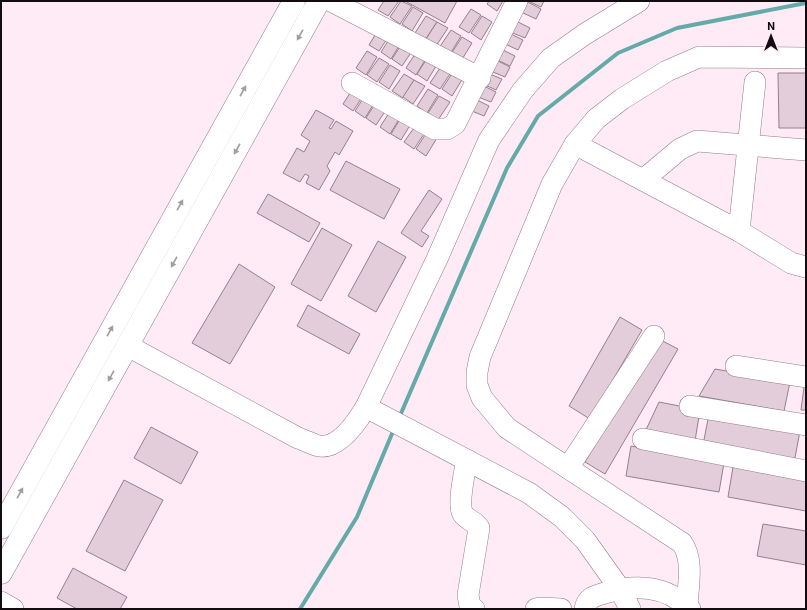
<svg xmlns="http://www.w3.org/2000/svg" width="807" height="610" viewBox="0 0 807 610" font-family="Roboto,sans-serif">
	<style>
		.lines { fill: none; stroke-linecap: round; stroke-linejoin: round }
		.stream { stroke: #63aaa8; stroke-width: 4 }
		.building { fill: #e3cdda; stroke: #95808c }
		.minor-casing { stroke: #927d89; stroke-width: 22 }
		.major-casing { stroke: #927d89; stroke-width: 23 }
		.minor { stroke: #fff; stroke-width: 21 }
		.major { stroke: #fff; stroke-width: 22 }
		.oneway { fill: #a09d9f }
	</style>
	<rect width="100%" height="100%" fill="#feebf6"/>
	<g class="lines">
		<!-- stream -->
		<g class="stream">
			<polyline points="399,418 507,168 538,116 618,53 677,28 806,3"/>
			<polyline points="300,609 357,517 394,429"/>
		</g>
	</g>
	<!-- building -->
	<g class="building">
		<polygon points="384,1 399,1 388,16 378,10"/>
		<polygon points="401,1 412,6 400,24 390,17"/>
		<polygon points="405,1 457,1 445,23"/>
		<polygon points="489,1 503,1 497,11 487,4"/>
		<polygon points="526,1 541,9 536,19 519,11"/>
		<polygon points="528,1 544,1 541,7"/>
		<polygon points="413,7 423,13 412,31 402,24"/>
		<polygon points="471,9 481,15 469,33 459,27"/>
		<polygon points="426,16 437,22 425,40 415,33"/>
		<polygon points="482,16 492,22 481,40 471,33"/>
		<polygon points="514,20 530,28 525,38 508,31"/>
		<polygon points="437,22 448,28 436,46 426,39"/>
		<polygon points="380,27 391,33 379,51 369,45"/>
		<polygon points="451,30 461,36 450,54 439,48"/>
		<polygon points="507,32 523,40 518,50 501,42"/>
		<polygon points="392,35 402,41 391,59 381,52"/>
		<polygon points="462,37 472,43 461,61 451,54"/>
		<polygon points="403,42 414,48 402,66 392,59"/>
		<polygon points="499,48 515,56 510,66 493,58"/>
		<polygon points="367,51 377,57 366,75 356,68"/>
		<polygon points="417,51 427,57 416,75 406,68"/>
		<polygon points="428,57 438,63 427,81 417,74"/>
		<polygon points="379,58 389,64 377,82 367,75"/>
		<polygon points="494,59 510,67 505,77 488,70"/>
		<polygon points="390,65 400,71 389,89 379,82"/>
		<polygon points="442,65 452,71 440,89 430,83"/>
		<polygon points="453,72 463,78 452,96 442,89"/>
		<polygon points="485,72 502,79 496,90 479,82"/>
		<polygon points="778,73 806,73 806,128 779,128"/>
		<polygon points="404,74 414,80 403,98 392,91"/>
		<polygon points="414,80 425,86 413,104 403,97"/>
		<polygon points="480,84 496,92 491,102 473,95"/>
		<polygon points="354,87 365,93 353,111 343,104"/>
		<polygon points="428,89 438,95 427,113 417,106"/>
		<polygon points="366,94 376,100 365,118 355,111"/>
		<polygon points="439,96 450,102 438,120 428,113"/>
		<polygon points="473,98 489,106 484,116 467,109"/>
		<polygon points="377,101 388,107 376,125 366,118"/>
		<polygon points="316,110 334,120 329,128 331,129 336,121 353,131 339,155 335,152 327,166 330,171 319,190 306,183 309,176 305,174 300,182 283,173 297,148 304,152 310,141 301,135"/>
		<polygon points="391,110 401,116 390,134 380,127"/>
		<polygon points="402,116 412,122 401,140 391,134"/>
		<polygon points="416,125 426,131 414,149 404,142"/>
		<polygon points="427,132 437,138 426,156 416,149"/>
		<polygon points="346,161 400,189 384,219 330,190"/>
		<polygon points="429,190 442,199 421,231 429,236 422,247 401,233"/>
		<polygon points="268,194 320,223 309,242 257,213"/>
		<polygon points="322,228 352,245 321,301 291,284"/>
		<polygon points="378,241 406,257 376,312 348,296"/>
		<polygon points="239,264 275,287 230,364 192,343"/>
		<polygon points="308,305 360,334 349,354 297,326"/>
		<polygon points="620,317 642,330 590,419 569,406"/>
		<polygon points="657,338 678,349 605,474 585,462"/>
		<polygon points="715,369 790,382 784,411 699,396"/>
		<polygon points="805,379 806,379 806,410 801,410"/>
		<polygon points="659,402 700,410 695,441 645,432"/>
		<polygon points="709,414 800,431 794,463 703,445"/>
		<polygon points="151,427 198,452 181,484 134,458"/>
		<polygon points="631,446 724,463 719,492 626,476"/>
		<polygon points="733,467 806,480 806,511 728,497"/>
		<polygon points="124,480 163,500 125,571 86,551"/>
		<polygon points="763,524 806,531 806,565 757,556"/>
		<polygon points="73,568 127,597 120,609 77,609 57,598"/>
	</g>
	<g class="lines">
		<defs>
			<g id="minor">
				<polyline points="331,1 480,78"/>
				<polyline points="352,83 435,129 447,129 455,124 517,1"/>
				<polyline points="575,144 739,231 791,263 806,267"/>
				<polyline points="643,180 680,149 697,141 806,150"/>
				<polyline points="739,231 755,82"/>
				<path d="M 128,346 L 298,438 C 305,440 313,445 319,446 C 339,449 357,422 366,407 L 437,259 L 489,140 L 523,90 L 551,58 L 585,34 L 639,1"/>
				<polyline points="736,366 806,377"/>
				<polyline points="690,406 806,425"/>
				<polyline points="366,407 529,493 562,517 585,540 620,589 630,609"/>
				<polyline points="643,439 806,471"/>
				<path d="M 467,460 C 465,470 457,506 463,514 C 467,520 475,521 479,528 L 468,595 L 470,606 L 474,609"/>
				<polyline points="568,468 654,336"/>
				<polyline points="1,602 13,609"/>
				<path d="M 687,606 C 688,586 694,560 682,543 L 507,428 L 482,398 L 477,385 L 477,372 L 480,357 L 552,184 L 575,144 L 596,119 L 622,99 L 667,71 L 699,57 L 806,58"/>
				<polyline points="536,609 540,608 561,609"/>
				<path d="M 585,609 C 587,597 595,596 605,593 C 635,584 666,585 690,609"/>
			</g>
			<g id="major">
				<polyline points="1,528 294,1"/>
				<polyline points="1,573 319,1"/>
			</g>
		</defs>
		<!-- minor casing -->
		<use href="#minor" class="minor-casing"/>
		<!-- major casing -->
		<use href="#major" class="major-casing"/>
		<!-- minor -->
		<use href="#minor" class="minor"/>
		<!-- major -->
		<use href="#major" class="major"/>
	</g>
	<!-- one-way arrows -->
	<defs><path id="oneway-solid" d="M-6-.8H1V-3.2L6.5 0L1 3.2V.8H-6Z"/></defs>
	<g class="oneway">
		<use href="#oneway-solid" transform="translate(300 35) rotate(119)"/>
		<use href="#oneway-solid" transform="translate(243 91) rotate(-61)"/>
		<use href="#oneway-solid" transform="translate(237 149) rotate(119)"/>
		<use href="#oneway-solid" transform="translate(180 205) rotate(-61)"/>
		<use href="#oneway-solid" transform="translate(174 262) rotate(119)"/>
		<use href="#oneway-solid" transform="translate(110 331) rotate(-61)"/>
		<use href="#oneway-solid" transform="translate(111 376) rotate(119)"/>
		<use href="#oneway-solid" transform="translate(20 493) rotate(-61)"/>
	</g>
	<!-- border -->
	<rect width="807" height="610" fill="none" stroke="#120b10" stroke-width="4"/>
	<!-- north arrow -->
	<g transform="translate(771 36)" stroke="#feebf6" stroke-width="3" paint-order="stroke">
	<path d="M0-3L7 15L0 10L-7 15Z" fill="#120b10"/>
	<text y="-6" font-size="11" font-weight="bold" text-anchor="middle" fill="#120b10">N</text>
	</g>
</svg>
